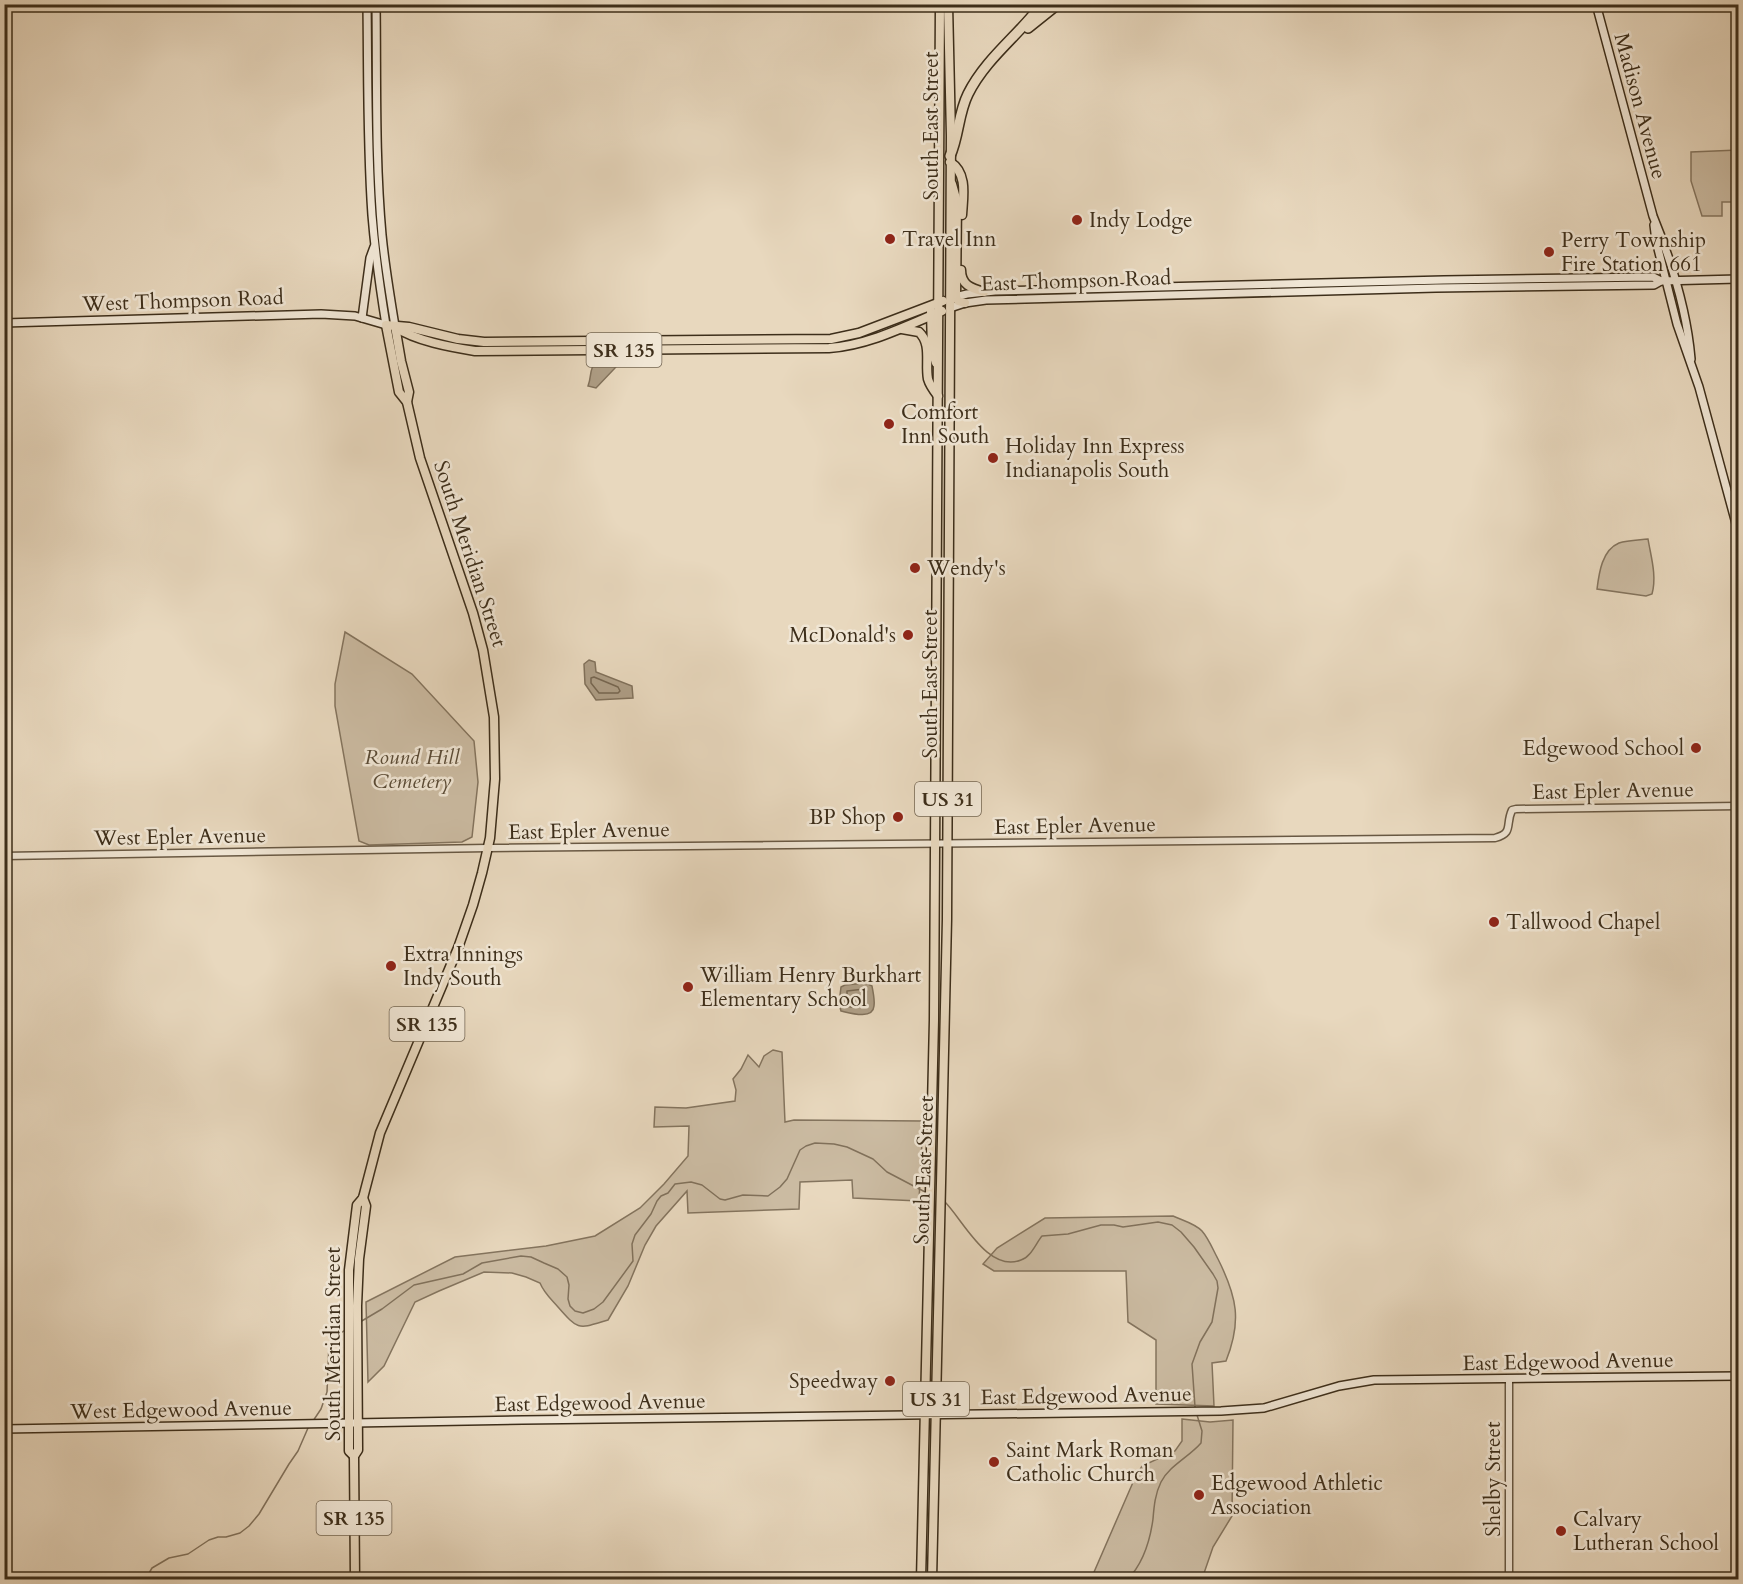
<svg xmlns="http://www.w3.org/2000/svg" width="1743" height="1584" viewBox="0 0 1743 1584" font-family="Cardo,serif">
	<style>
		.green { fill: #cbbba2; stroke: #84745e; stroke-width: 1.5 }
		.water { fill: #ae9e86; stroke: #81715b; stroke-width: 1.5 }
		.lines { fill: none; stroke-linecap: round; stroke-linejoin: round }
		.shore { stroke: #766650; stroke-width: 1.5 }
		.stream { stroke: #81715b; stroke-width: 1.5 }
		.tertiary-casing { stroke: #685843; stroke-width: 9 }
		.secondary-casing { stroke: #3d2e1a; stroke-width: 10 }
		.primary-casing { stroke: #3d2e1a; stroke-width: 11 }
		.motorway-casing { stroke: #3d2e1a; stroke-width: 12 }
		.tertiary { stroke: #f0e6d5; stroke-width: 6 }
		.secondary { stroke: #f0e6d5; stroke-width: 7 }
		.primary { stroke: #e8d8be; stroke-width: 8 }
		.motorway { stroke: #e8d8be; stroke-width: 9 }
		.poi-dot { fill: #8f2418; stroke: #f0e6d5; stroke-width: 2 }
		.labels { text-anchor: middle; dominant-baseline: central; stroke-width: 5; stroke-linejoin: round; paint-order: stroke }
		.shield { fill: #f0e6d5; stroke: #736552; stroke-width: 1.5 }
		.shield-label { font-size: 20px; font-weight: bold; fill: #3d2e1a }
		.street-label { font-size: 21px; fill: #3d2e1a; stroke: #f0e6d5 }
		.poi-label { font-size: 21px; fill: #3d2e1a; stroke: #f0e6d5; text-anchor: start }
		.park-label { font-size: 21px; font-style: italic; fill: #594a35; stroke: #f0e6d5 }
	</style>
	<rect width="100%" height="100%" fill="#e8d8be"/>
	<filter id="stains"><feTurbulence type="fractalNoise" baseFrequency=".00333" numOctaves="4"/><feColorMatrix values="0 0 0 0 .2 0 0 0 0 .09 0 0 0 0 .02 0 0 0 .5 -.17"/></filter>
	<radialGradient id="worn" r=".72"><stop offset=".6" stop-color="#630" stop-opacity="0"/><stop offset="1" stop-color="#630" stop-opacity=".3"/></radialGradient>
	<!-- green -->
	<g class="green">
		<polygon points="1738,150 1738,202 1722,202 1722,216 1702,216 1691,181 1691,152"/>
		<path d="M 1648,539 C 1651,557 1657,576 1652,594 L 1646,596 L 1597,589 C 1599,573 1602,550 1619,543 C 1627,540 1639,540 1648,539 Z"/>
		<polygon points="345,632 412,674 474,741 478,782 472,837 462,842 369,845 359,841 335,706 335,684"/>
		<path d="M 773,1050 L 782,1052 L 785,1122 L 794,1120 L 923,1121 L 919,1201 L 853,1198 L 852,1180 L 800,1182 L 799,1209 L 688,1213 L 687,1191 L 656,1226 L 645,1245 L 628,1286 L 608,1320 C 578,1329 579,1331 558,1307 C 551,1299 544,1293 540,1283 L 526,1277 L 512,1273 L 484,1272 L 439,1291 L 415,1302 L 384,1366 L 368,1382 L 366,1302 L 455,1257 L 546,1246 L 595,1236 L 640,1208 L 664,1184 L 688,1156 L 689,1126 L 654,1127 L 655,1107 L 686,1108 L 735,1101 L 736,1090 L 733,1079 L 741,1069 L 748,1055 L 759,1067 L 764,1056 Z"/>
		<path d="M 1173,1216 C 1182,1220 1196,1224 1202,1231 C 1209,1239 1213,1250 1218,1259 C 1237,1297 1242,1321 1226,1361 L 1212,1363 L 1214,1406 L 1156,1404 L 1156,1340 L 1128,1322 L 1126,1271 L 994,1271 L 983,1264 L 997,1248 L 1045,1218 Z"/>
		<polygon points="1182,1419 1210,1422 1233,1420 1232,1516 1213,1547 1202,1579 1091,1579 1134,1480 1142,1466 1175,1451 1182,1441"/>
	</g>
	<!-- water -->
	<g class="water">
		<path d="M 610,361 L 617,362 L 616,367 L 596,388 L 588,386 C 594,370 585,363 610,361 Z"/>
		<polygon points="589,660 595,662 596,672 632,686 633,698 596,700 585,684 584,664"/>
		<path d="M 866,983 L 872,986 C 873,992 875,1000 874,1006 C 873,1020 850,1013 841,1011 L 839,1004 L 841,987 L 845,985 Z"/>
	</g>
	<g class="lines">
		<!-- shore -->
		<g class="shore">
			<polygon points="591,678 594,677 618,687 620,691 618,693 599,693 591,683"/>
			<polygon points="864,989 867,991 867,1007 851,1007 847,1006 847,991"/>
		</g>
		<!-- stream -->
		<g class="stream">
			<path d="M 945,1202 C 963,1220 988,1273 1021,1260 C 1031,1257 1036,1243 1042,1236 L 1068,1234 L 1101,1225 L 1114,1225 L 1123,1227 L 1158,1222 L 1172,1225 L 1181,1232 L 1194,1247 L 1213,1274 L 1217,1281 L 1218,1288 L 1212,1322 L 1200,1342 L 1192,1364 L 1195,1407"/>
			<polyline points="360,1322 382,1309 414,1285 463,1274 482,1263 521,1256 531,1257 544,1263 558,1269 567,1277 569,1285 568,1299 570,1306 575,1311 583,1313 594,1309 603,1302 633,1261 632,1244 635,1235 651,1214 657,1201 661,1196 668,1193 675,1184 691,1182 702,1185 720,1199 725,1200 743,1195 768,1196 780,1187 787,1179 800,1150 806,1146 815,1143 834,1144 847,1147 873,1159 887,1172 927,1193"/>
			<polyline points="313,1421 321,1409 327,1392 329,1343 345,1330"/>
			<polyline points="145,1580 152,1568 169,1558 188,1554 209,1540 218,1537 226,1537 240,1533 249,1526 259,1514 289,1464 298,1451 308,1428"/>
			<path d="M 1127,1580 C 1143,1564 1150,1541 1153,1519 C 1154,1507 1155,1494 1161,1482 C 1169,1466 1189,1457 1201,1443 L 1202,1431 L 1197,1415"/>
		</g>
		<defs>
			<g id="tertiary">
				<path d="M 4,856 L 488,848 L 1495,838 C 1514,833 1505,825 1512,810 L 1516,809 L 1738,806"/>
				<polyline points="1509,1379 1509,1580"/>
			</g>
			<g id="secondary">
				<path d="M 376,4 C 377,81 375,158 382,235 C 385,266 390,296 395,326"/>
				<path d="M 1596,4 L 1653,216 C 1671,260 1687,312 1691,359"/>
				<polyline points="1654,225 1656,241 1677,324 1699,387 1738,531"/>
				<polyline points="951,298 967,294 995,291 1444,280 1653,277 1661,281 1738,279"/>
				<polyline points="950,308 965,303 986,300 1436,288 1654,285 1661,281"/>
				<polyline points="362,318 370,258 374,247"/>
				<path d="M 4,323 L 321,314 L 355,316 L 386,325 C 380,288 375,252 372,215 C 367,145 368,75 367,4"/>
				<polyline points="4,1429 523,1420 1221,1411 1264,1408 1339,1386 1374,1380 1738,1376"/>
			</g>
			<g id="primary">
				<path d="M 950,162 C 968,173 963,197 962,215"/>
				<polyline points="952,184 957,202 956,297 958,301 965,303"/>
				<path d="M 961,270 C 961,285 971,288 984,292"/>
				<polyline points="931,311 932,350 936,363"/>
				<path d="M 395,327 C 416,341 450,347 475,351 L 829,348 C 869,345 906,326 942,311"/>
				<path d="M 902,329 L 919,332 C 932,344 925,363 928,379 C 930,386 934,391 938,396"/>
				<polyline points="407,402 399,392 386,325 409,327 458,339 484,342 831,339 859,333 943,301"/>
				<polyline points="354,1456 349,1451 349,1270 357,1205 363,1198 380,1133 458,948 473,905 482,873 490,838 495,779 494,717 483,650 473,613 420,458 407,402 409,392 401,361 395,326"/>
				<polyline points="355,1580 354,1456 358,1450 357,1306 359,1259 366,1206 363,1198"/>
				<polyline points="921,1580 934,1020 940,4"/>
				<polyline points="932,1580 947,919 951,136 948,4"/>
			</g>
			<g id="motorway">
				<polyline points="1028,28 1058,4"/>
				<path d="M 950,156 C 959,136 958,114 968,94 C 986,58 1019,35 1042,4"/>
			</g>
		</defs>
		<!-- tertiary casing -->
		<use href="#tertiary" class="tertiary-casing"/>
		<!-- secondary casing -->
		<use href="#secondary" class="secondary-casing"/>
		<!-- primary casing -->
		<use href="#primary" class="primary-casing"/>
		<!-- motorway casing -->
		<use href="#motorway" class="motorway-casing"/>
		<!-- tertiary -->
		<use href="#tertiary" class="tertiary"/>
		<!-- secondary -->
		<use href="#secondary" class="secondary"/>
		<!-- primary -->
		<use href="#primary" class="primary"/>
		<!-- motorway -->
		<use href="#motorway" class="motorway"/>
	</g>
	<!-- markers -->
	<g class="poi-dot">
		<circle cx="1077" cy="220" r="6"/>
		<circle cx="890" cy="239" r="6"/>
		<circle cx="1549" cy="252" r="6"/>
		<circle cx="889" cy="424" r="6"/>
		<circle cx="993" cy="458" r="6"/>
		<circle cx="915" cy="568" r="6"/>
		<circle cx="908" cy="635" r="6"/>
		<circle cx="1696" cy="748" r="6"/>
		<circle cx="898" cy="817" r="6"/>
		<circle cx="1494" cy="922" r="6"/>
		<circle cx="391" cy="966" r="6"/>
		<circle cx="688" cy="987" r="6"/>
		<circle cx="890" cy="1381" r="6"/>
		<circle cx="994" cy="1462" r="6"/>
		<circle cx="1199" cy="1495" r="6"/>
		<circle cx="1561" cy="1531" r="6"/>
	</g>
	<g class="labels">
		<!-- shield labels -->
		<g class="shield">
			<rect x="586.5" y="333" width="75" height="34" rx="4.5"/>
			<rect x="915" y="782" width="66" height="34" rx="4.5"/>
			<rect x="389.5" y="1007" width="75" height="34" rx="4.5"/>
			<rect x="903" y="1382" width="66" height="34" rx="4.5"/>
			<rect x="316.5" y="1501" width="75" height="34" rx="4.5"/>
		</g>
		<g class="shield-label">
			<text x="624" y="350">SR 135</text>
			<text x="948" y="799">US 31</text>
			<text x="427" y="1024">SR 135</text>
			<text x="936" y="1399">US 31</text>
			<text x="354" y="1518">SR 135</text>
		</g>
		<!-- street labels -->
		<g class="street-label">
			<text transform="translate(1640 106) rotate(75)">Madison Avenue</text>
			<text transform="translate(931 126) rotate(-90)">South East Street</text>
			<text transform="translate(1076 281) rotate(-2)">East Thompson Road</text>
			<text transform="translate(183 301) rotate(-2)">West Thompson Road</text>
			<text transform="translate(470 554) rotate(72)">South Meridian Street</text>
			<text transform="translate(930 684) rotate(-90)">South East Street</text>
			<text transform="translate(1613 791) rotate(-1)">East Epler Avenue</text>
			<text transform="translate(1075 826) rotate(-1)">East Epler Avenue</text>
			<text transform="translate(589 831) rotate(-1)">East Epler Avenue</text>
			<text transform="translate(180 837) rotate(-1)">West Epler Avenue</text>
			<text transform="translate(924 1170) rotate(-88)">South East Street</text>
			<text transform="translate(333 1344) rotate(-90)">South Meridian Street</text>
			<text transform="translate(1568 1362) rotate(-1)">East Edgewood Avenue</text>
			<text transform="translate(1086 1396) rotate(-1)">East Edgewood Avenue</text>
			<text transform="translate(600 1403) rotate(-1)">East Edgewood Avenue</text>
			<text transform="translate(181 1410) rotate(-1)">West Edgewood Avenue</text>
			<text transform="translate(1493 1479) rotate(-90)">Shelby Street</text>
		</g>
		<!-- poi labels -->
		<g class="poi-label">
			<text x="1089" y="220">Indy Lodge</text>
			<text x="902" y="239">Travel Inn</text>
			<text x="1561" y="240">Perry Township<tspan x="1561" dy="24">Fire Station 661</tspan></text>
			<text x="901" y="412">Comfort<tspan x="901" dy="24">Inn South</tspan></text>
			<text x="1005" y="446">Holiday Inn Express<tspan x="1005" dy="24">Indianapolis South</tspan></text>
			<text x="927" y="568">Wendy's</text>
			<text x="896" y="635" text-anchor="end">McDonald's</text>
			<text x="1684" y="748" text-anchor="end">Edgewood School</text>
			<text x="886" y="817" text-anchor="end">BP Shop</text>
			<text x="1506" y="922">Tallwood Chapel</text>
			<text x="403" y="954">Extra Innings<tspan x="403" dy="24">Indy South</tspan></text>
			<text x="700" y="975">William Henry Burkhart<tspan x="700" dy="24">Elementary School</tspan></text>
			<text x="878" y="1381" text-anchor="end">Speedway</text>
			<text x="1006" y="1450">Saint Mark Roman<tspan x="1006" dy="24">Catholic Church</tspan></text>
			<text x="1211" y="1483">Edgewood Athletic<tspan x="1211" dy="24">Association</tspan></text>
			<text x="1573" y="1519">Calvary<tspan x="1573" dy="24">Lutheran School</tspan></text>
		</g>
		<!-- park labels -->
		<g class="park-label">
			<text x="412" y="757">Round Hill<tspan x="412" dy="24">Cemetery</tspan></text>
		</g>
	</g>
	<!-- margin -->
	<rect width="1743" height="1584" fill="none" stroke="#e8d8be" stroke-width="24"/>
	<rect x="6" y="6" width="1731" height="1572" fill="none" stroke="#3d2e1a" stroke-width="3"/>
	<rect x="12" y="12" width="1719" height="1560" fill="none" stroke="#3d2e1a" stroke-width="1.5"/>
	<rect width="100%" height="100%" filter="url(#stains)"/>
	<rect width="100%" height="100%" fill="url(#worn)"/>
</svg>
